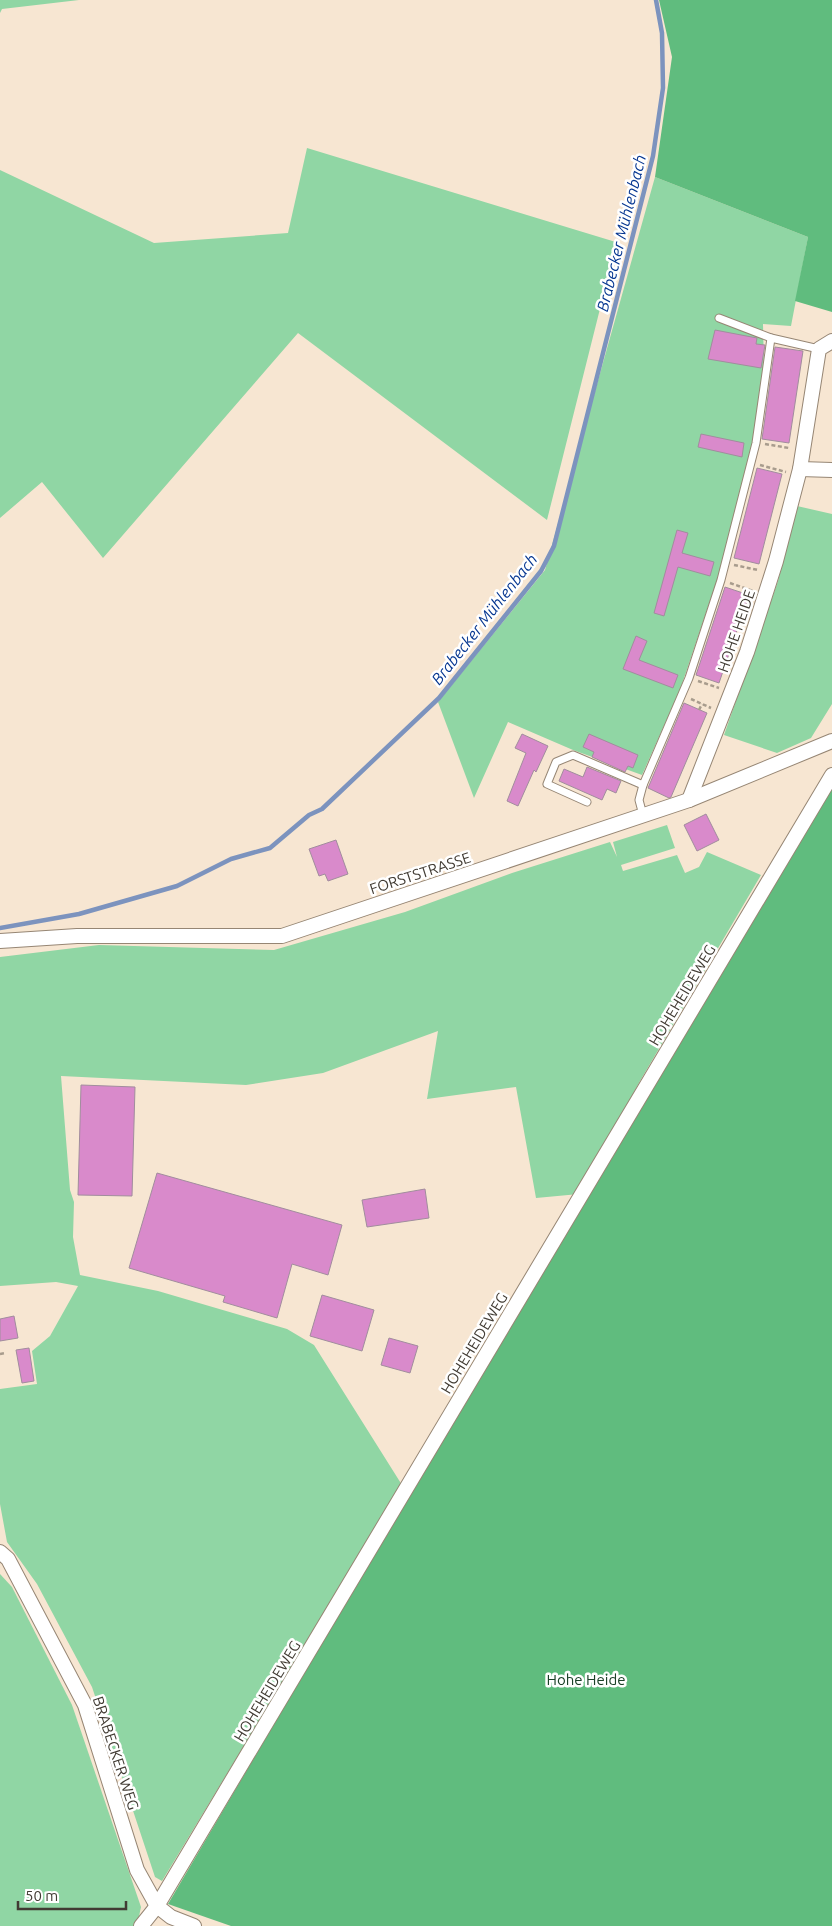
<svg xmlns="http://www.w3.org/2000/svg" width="832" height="1926" viewBox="0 0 832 1926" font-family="Ubuntu,sans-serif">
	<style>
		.green { fill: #90d6a4 }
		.forest { fill: #60bc7e }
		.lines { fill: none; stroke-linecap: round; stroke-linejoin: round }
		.stream { stroke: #7c93be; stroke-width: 4.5 }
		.building { fill: #d98acb; stroke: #a18d9d }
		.lane-casing { stroke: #968674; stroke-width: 9 }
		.street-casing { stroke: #968674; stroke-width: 16 }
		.path { stroke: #a89c8d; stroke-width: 2.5; stroke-dasharray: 4 2.5; stroke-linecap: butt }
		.lane { stroke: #fff; stroke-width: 7 }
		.street { stroke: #fff; stroke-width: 14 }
		.labels { text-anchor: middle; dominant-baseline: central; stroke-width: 5; stroke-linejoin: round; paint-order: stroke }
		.street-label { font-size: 15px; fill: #413b33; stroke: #fff }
		.park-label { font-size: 15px; fill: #1b4128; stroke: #fff }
		.water-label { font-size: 16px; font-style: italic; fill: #073791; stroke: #fff }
	</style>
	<rect width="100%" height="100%" fill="#f7e6d2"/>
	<!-- green -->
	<g class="green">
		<polygon points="0,0 79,0 2,9 0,13"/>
		<polygon points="307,148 619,243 614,253 547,520 298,333 103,558 42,482 0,518 0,170 154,243 288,233"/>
		<polygon points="655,177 808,237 791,326 763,324 764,369 749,463 717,580 680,690 642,775 573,750 508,722 474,798 438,702 545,570"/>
		<polygon points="797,506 832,514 832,704 811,738 777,753 724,735 778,581"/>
		<polygon points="667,825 675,848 621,865 623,871 677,855 685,873 699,867 707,852 761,875 640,1081 579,1194 536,1198 516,1087 427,1099 438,1031 323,1073 246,1085 61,1076 70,1190 74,1202 73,1237 80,1275 158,1291 287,1329 314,1345 402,1485 162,1881 155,1877 92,1687 37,1584 7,1542 0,1504 0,1389 37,1384 32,1351 50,1336 78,1286 56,1282 0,1286 0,957 99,945 274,950 405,912 512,873 610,842 617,857 613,842"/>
		<polygon points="0,1574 12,1587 72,1705 141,1907 138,1921 134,1926 0,1926"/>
	</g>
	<!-- forest -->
	<g class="forest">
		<polygon points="659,0 832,0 832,312 795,301 808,237 655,177 672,57"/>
		<polygon points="832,776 832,1926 231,1926 168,1904"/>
	</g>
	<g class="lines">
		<!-- stream -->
		<polyline class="stream" points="0,928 79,914 177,886 231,859 270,848 309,815 322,809 439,698 541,571 554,546 653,156 663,88 662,33 656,0"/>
	</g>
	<!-- building -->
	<g class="building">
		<polygon points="715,330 757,338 756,344 765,345 761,368 708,359"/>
		<polygon points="775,347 803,351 789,443 762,439"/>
		<polygon points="701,434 744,443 742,457 698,447"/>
		<polygon points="757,468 782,474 759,564 734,558"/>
		<polygon points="677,530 688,533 682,553 714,562 710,576 678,567 664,616 654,613"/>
		<polygon points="725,587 749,595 719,683 696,675"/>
		<polygon points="636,636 647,641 639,660 678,675 673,688 623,669"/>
		<polygon points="684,703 707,713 671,797 669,798 648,788"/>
		<polygon points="522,734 548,746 536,772 534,770 518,806 507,801 526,753 515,748"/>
		<polygon points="589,734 638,755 633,768 628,766 625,772 592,757 594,752 583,747"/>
		<polygon points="587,767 621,781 616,793 607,789 602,800 559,781 564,769 583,777"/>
		<polygon points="706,814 719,840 697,851 684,825"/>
		<polygon points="336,840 348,874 328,881 325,874 319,876 309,849"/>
		<polygon points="81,1085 135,1087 132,1196 78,1195"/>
		<polygon points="157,1173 342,1225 328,1275 292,1264 277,1318 223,1302 225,1296 129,1268"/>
		<polygon points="425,1189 429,1218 367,1227 362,1200"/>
		<polygon points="322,1295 374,1310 362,1351 310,1336"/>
		<polygon points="14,1316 18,1338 0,1341 0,1319"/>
		<polygon points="389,1338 418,1346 410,1373 381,1365"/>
		<polygon points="29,1348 34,1381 22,1383 16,1350"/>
	</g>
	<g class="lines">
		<defs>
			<g id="lane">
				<polyline points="719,318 771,338"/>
				<polyline points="587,802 547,784 556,762 573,755 643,785"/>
				<polyline points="643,815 639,800 643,785 689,678 721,580 756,443 771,338 819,349"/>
			</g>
			<g id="street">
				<polyline points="800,469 832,470"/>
				<polyline points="689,800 747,652 776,561 800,469 819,349 832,341"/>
				<polyline points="0,941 77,936 282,936 689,800 832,741"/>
				<polyline points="0,1552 8,1559 85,1705 137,1870 157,1906 171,1917 194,1926"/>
				<polyline points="141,1926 157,1906 832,775"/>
			</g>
		</defs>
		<!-- lane casing -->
		<use href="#lane" class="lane-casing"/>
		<!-- street casing -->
		<use href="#street" class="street-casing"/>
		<!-- path -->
		<g class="path">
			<polyline points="765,444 789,448"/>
			<polyline points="760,465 786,472"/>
			<polyline points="734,565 758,570"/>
			<polyline points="730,583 753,591"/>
			<polyline points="698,681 719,688"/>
			<polyline points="691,699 711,708"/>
			<polyline points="699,710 702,704"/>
			<polyline points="0,1354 6,1353"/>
		</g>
		<!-- lane -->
		<use href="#lane" class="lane"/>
		<!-- street -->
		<use href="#street" class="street"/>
	</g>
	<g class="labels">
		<!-- street labels -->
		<g class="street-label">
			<text transform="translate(736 631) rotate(-71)">HOHE HEIDE</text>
			<text transform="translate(420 873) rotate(-18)">FORSTSTRASSE</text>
			<text transform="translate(682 995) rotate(-59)">HOHEHEIDEWEG</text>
			<text transform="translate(474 1343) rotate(-59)">HOHEHEIDEWEG</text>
			<text transform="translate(267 1691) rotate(-59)">HOHEHEIDEWEG</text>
			<text transform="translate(116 1753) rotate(72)">BRABECKER WEG</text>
		</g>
		<!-- park labels -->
		<g class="park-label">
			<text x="586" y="1679">Hohe Heide</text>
		</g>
		<!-- water labels -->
		<g class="water-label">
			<text transform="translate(621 233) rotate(-76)">Brabecker Mühlenbach</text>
			<text transform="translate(484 619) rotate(-52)">Brabecker Mühlenbach</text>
		</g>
	</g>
	<!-- scale -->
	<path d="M18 1901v8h108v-8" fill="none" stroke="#413b33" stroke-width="2.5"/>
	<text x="25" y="1901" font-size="15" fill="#413b33" stroke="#ffffff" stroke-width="4" paint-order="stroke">50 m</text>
</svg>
